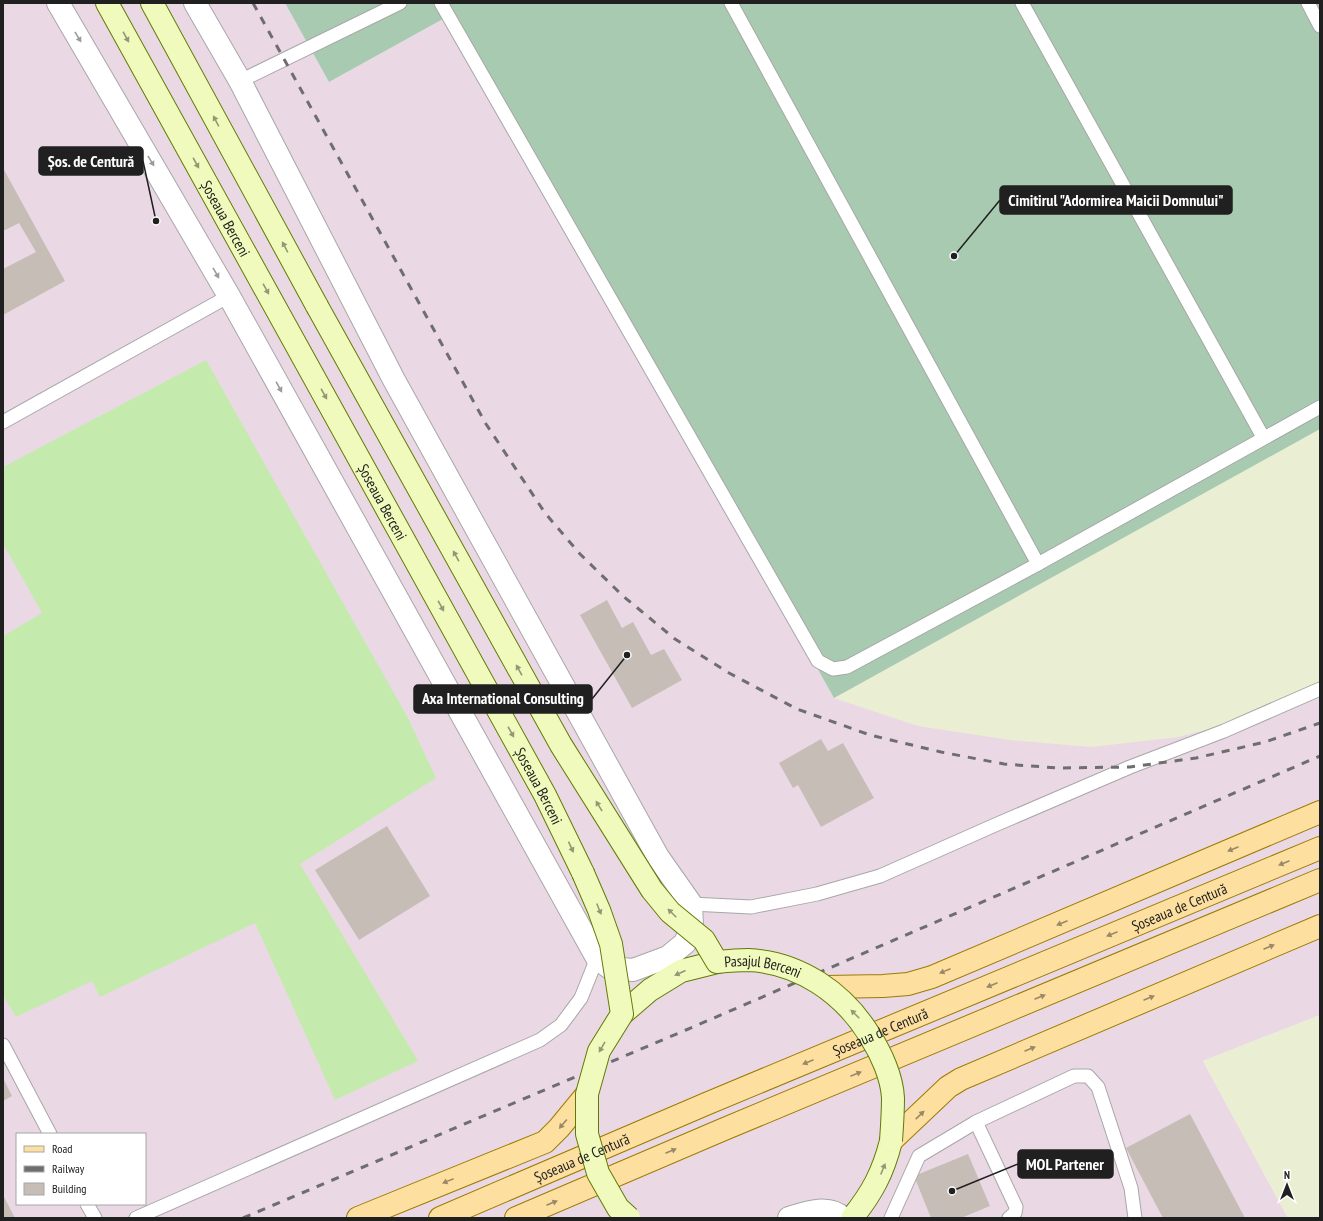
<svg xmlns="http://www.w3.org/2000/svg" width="1323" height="1221" viewBox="0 0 1323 1221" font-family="'PT Sans Narrow',sans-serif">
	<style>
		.industrial { fill: #ead9e5; fill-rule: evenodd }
		.farmland { fill: #eaefd3 }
		.grass { fill: #c4ebad }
		.cemetery { fill: #a8cab1 }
		.building { fill: #c6beb6 }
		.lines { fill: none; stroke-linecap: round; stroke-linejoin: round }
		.lane-casing { stroke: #a7a7a7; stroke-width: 15 }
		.street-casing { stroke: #a7a7a7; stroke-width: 24 }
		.secondary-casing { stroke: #607b04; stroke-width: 24 }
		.primary-casing { stroke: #9d7b00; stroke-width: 24 }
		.lane { stroke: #fff; stroke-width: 13 }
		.street { stroke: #fff; stroke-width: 22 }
		.secondary { stroke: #f0fabc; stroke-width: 22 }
		.primary { stroke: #fddfa0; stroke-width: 22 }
		.rail { stroke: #6e6e6e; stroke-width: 3; stroke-dasharray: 8 8; stroke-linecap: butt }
		.secondary-bridge-casing { stroke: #607b04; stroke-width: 24; stroke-linecap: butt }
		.secondary-bridge { stroke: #f0fabc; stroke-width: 22 }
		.oneway { fill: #9b9b9b }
		.oneway2 { fill: #929876 }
		.oneway3 { fill: #9a8966 }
		.labels { text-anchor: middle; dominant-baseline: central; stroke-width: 4; stroke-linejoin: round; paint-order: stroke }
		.street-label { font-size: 15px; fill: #202020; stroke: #fff }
		.leader { fill: none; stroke: #202020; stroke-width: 1.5 }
		.callout-dot { fill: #202020; stroke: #fff; stroke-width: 1.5 }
		.callout { fill: #202020; stroke: #202020; stroke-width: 1.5 }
		.callout-label { font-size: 16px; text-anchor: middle; font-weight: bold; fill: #fff }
	</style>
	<rect width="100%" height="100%" fill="#f1efe7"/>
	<!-- industrial -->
	<path class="industrial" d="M 3,3 L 285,3 L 329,82 L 452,14 L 1320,692 L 1320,1015 L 1203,1061 L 1288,1218 L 3,1218 ZM 17,1134 L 145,1134 L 145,1204 L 17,1204 Z"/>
	<!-- farmland -->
	<g class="farmland">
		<polygon points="1320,429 1320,692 1270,713 1178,737 1091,747 1010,740 918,726 834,698"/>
		<polygon points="1320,1015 1320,1218 1288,1218 1203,1061"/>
	</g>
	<!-- grass -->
	<polygon class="grass" points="206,360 408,718 436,778 300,864 418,1061 335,1100 255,923 100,997 92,981 16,1017 3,995 3,636 42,613 3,544 3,467"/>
	<!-- cemetery -->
	<polygon class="cemetery" points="285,3 1320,3 1320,429 834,698 452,14 329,82"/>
	<!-- building -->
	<g class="building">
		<polygon points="3,168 65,281 3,315 3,269 36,252 19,223 3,231"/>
		<polygon points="607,600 622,628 633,622 651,655 664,649 682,680 632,708 580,615"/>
		<polygon points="821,739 828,751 843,743 874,798 821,827 798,785 793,788 779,763"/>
		<polygon points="387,826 430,896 359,940 315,870"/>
		<polygon points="3,1078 12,1096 3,1101"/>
		<polygon points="1190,1114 1245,1218 1163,1218 1126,1148"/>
		<polygon points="968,1154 990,1206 961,1218 931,1218 914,1176"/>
		<polygon points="3,1195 15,1218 3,1218"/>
	</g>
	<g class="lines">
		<defs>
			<g id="lane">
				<polyline points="441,3 818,661 833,669 847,667 1038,564 1320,407"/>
				<polyline points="731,3 1038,564"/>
				<polyline points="1022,3 1263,437"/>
				<polyline points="1308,3 1320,26"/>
				<polyline points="240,81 400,3"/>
				<polyline points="3,422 229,296"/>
				<polyline points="691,904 751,907 817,894 880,876 995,825 1130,767 1224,731 1320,689"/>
				<polyline points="3,1045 50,1134"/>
				<polyline points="976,1122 1016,1207 1015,1213 1009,1218"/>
				<polyline points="87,1204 95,1218"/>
				<polyline points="136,1218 540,1040 561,1025 581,998 597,958"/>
				<polyline points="891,1218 919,1156 976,1122 1074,1076 1088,1076 1098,1087 1131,1188 1135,1218"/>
			</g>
			<g id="street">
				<polyline points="58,3 229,296 597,958 610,968 633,970 668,957 685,943 692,926 691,904 658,857 394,380 240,81 195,3"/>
				<path d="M 789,1218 C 805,1213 828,1204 843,1218"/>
			</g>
			<g id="secondary">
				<path id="s1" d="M 107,3 L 545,795 L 583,873"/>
				<polyline points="152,3 317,306"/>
				<polyline points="622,1014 650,990 681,971 717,962"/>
				<path d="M 852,1218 C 872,1193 883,1173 891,1141"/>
			</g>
			<g id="primary">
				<polyline points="826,987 883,986 908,984 932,977 1320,812"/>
				<polyline points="891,1141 948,1087 961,1079 1320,926"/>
				<polyline points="358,1218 545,1142 559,1128 587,1094"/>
				<path id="s2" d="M 440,1218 L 706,1104 L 1320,848"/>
				<polyline points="516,1218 722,1130 1320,880"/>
			</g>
		</defs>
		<!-- lane casing -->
		<use href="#lane" class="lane-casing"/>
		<!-- street casing -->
		<use href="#street" class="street-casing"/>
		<!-- secondary casing -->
		<use href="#secondary" class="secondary-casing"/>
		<!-- primary casing -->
		<use href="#primary" class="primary-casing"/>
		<!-- lane -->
		<use href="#lane" class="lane"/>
		<!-- street -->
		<use href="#street" class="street"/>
		<!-- secondary -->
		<use href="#secondary" class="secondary"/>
		<!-- primary -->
		<use href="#primary" class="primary"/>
		<!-- rail -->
		<g class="rail">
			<polyline points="253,3 486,424 545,513 580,554 623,596 675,639 729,673 797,709 870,735 941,752 1004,764 1058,768 1130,767 1196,758 1265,742 1320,723"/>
			<polyline points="243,1218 686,1030 1320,756"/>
		</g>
		<defs>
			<g id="secondary-bridge">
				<path id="s3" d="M 317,306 L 561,745 L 652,890 L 670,912 L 704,940 L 717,962 C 727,961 738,960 748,960 C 799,962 844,993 870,1036 C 881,1053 892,1077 893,1098 C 893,1112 892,1127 891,1141"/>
				<polyline points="583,873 599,910 611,944 622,1014 599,1051 587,1094 587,1134 598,1173 618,1208 629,1218"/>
			</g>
		</defs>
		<!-- secondary-bridge casing -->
		<use href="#secondary-bridge" class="secondary-bridge-casing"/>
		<!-- secondary-bridge -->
		<use href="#secondary-bridge" class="secondary-bridge"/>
	</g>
	<!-- one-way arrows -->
	<defs><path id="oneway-solid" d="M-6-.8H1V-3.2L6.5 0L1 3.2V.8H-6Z"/></defs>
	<g class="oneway">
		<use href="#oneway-solid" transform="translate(78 37) rotate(59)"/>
		<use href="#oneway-solid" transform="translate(151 161) rotate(59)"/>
		<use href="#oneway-solid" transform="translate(216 273) rotate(60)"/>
		<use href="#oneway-solid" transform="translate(279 387) rotate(61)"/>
	</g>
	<g class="oneway2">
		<use href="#oneway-solid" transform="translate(126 37) rotate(61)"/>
		<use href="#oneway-solid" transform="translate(216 121) rotate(-118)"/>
		<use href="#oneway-solid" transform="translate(196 163) rotate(61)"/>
		<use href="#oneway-solid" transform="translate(285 247) rotate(-118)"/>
		<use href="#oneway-solid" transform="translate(266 289) rotate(61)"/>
		<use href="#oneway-solid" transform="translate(324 394) rotate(61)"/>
		<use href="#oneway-solid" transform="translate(456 556) rotate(-119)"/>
		<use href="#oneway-solid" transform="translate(441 606) rotate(61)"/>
		<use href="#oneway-solid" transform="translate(519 670) rotate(-119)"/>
		<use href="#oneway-solid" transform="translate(511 732) rotate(61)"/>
		<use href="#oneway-solid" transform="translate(599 806) rotate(-121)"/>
		<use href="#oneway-solid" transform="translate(571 847) rotate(65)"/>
		<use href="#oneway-solid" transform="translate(599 909) rotate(68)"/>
		<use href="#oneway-solid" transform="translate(672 913) rotate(-135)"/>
		<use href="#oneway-solid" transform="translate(680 973) rotate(156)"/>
		<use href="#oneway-solid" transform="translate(855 1014) rotate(-135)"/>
		<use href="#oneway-solid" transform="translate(602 1047) rotate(120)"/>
		<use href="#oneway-solid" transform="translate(883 1169) rotate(-68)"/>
	</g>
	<g class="oneway3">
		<use href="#oneway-solid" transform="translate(1233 849) rotate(157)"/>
		<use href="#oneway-solid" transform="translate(1284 863) rotate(157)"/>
		<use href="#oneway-solid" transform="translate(1062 923) rotate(157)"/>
		<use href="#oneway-solid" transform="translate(1112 934) rotate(157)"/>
		<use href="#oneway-solid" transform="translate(1269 947) rotate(-23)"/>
		<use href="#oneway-solid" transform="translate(945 971) rotate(158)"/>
		<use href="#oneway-solid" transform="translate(992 985) rotate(157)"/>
		<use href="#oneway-solid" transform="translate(1040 997) rotate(-23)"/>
		<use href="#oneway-solid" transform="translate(1149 998) rotate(-23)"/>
		<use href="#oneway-solid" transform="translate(1030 1049) rotate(-23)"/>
		<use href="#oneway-solid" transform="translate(808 1062) rotate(157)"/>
		<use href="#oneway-solid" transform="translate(856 1074) rotate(-23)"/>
		<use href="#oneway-solid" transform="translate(920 1115) rotate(-44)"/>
		<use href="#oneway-solid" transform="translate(563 1124) rotate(130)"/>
		<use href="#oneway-solid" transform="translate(671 1151) rotate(-23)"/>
		<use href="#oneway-solid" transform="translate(448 1181) rotate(158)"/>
		<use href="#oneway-solid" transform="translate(552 1203) rotate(-23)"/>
	</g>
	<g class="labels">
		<!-- street labels -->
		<g class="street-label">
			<text stroke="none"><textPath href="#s1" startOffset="246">Șoseaua Berceni</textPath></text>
			<text stroke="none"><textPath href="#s1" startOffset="570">Șoseaua Berceni</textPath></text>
			<text stroke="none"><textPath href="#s1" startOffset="894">Șoseaua Berceni</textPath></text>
			<text stroke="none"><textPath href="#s2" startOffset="802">Șoseaua de Centură</textPath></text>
			<text stroke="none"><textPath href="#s3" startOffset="818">Pasajul Berceni</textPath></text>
			<text stroke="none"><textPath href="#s2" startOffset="478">Șoseaua de Centură</textPath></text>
			<text stroke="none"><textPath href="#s2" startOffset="154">Șoseaua de Centură</textPath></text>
		</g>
	</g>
	<!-- callouts -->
	<path class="leader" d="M156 221L143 161M954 256L1000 200M627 655L592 699M952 1191L1018 1164"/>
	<g class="callout-dot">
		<circle cx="156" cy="221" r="4"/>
		<circle cx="954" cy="256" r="4"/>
		<circle cx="627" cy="655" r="4"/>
		<circle cx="952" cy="1191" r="4"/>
	</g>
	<g class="callout">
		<rect x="39" y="147" width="104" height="28" rx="4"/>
		<rect x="1000" y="186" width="232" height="28" rx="4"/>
		<rect x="414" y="685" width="178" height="28" rx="4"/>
		<rect x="1018" y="1150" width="95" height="28" rx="4"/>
	</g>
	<g class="callout-label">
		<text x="91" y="167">Șos. de Centură</text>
		<text x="1116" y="206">Cimitirul "Adormirea Maicii Domnului"</text>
		<text x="503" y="704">Axa International Consulting</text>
		<text x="1065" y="1170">MOL Partener</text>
	</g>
	<!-- border -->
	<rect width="1323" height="1221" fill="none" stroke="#202020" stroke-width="8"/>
	<!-- legend -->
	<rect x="16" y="1133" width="130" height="72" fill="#ffffff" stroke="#a6a6a6"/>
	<rect x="24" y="1146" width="20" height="6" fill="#fddfa0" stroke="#a6a6a6"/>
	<text x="52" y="1153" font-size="12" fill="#202020">Road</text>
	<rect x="24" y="1166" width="20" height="6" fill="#6e6e6e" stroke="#a6a6a6"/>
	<text x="52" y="1173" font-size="12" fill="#202020">Railway</text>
	<rect x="24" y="1183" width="20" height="12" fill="#c6beb6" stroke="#a6a6a6"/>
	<text x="52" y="1193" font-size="12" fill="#202020">Building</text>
	<!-- north arrow -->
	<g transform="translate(1287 1185)" stroke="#ffffff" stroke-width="3" paint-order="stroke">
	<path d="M0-3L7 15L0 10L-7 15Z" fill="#202020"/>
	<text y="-6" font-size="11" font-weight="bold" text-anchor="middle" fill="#202020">N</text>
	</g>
</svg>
